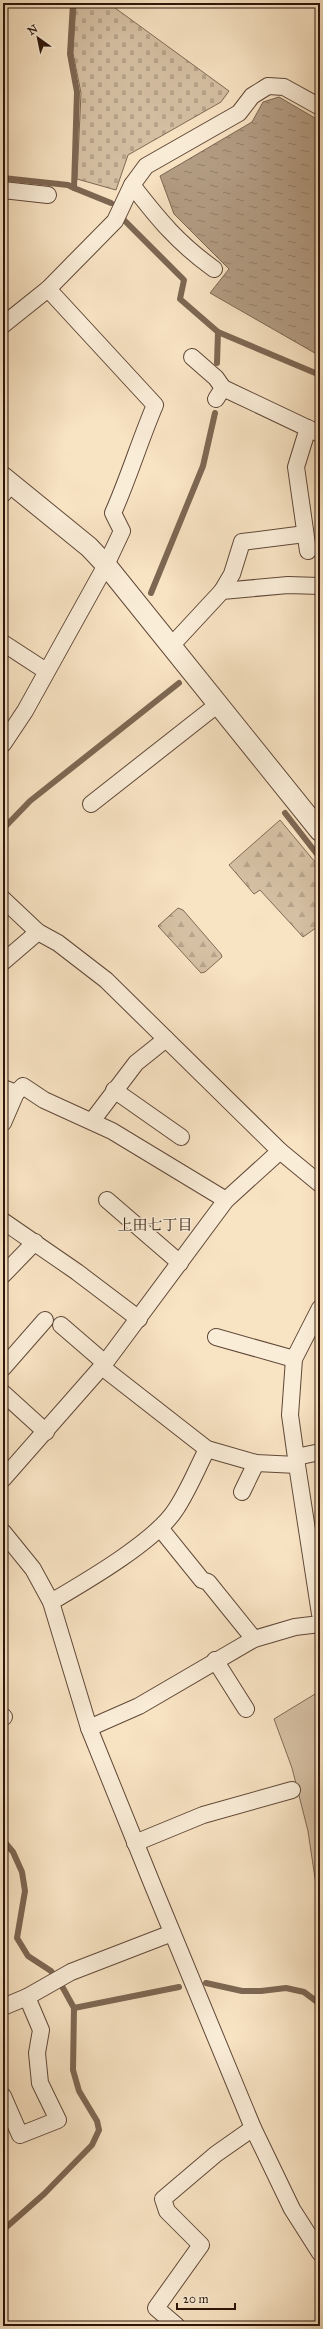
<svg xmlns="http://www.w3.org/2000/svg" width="323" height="2329" viewBox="0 0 323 2329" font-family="'IM FELL Great Primer','Noto Serif JP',serif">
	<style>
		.green { fill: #d5c0a3; stroke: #816a56 }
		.forest { fill: url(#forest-firs); stroke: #816a56 }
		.cemetery { fill: url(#cemetery-stones); stroke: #816a56 }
		.water { fill: url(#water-ripples); stroke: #7d6753 }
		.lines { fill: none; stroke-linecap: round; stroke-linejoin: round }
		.stream { stroke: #7d6753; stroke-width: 6 }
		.minor-casing { stroke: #604838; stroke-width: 18 }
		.tertiary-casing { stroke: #604838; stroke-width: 22 }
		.minor { stroke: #faedd8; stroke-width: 16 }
		.tertiary { stroke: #faedd8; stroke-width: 20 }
		.labels { text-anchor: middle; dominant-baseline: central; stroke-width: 3; stroke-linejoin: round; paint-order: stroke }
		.neighbourhood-label { font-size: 15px; fill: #2d1509; stroke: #faedd8 }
	</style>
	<defs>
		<pattern id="forest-firs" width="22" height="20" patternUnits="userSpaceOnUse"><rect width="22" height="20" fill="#d5c0a3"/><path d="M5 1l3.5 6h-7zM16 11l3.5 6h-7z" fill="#b7a48b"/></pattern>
		<pattern id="cemetery-stones" width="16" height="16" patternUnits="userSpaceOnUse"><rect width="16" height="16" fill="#d5c0a3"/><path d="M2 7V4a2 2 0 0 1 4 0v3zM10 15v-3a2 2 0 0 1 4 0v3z" fill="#b7a48b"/></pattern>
		<pattern id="water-ripples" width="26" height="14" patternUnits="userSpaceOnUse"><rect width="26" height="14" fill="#b39d84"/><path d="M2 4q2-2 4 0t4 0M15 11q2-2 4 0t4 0" fill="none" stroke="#927f6a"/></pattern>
	</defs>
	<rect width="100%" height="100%" fill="#f8e3c3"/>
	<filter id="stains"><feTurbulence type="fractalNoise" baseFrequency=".005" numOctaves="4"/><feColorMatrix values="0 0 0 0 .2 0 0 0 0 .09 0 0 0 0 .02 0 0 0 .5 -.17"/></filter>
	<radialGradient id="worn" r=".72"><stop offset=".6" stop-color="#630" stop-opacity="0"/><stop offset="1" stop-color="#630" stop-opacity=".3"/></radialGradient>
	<!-- green -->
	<polygon class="green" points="320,1691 320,1912 308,1831 292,1768 274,1719"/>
	<!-- forest -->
	<g class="forest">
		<polygon points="280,820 320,868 320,925 303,937 260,890 254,894 229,865"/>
		<polygon points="178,908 183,910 221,954 222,957 205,972 201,973 158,926"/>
	</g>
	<!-- cemetery -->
	<polygon class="cemetery" points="76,3 104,3 111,5 229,91 221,102 128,155 116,190 77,179 81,93 73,53"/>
	<!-- water -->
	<polygon class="water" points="279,97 320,121 320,356 210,293 229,269 174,214 160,176 252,122 263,102"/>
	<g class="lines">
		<!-- stream -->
		<g class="stream">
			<polyline points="73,3 70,54 77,92 74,188 111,203"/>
			<polyline points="3,178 68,185 74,188"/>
			<polyline points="124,220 184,280 180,299 218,332 217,363"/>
			<polyline points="218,332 320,375"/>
			<polyline points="151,593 203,466 215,413"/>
			<polyline points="285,813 320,858"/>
			<polyline points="3,829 30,801 179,683"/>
			<polyline points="3,1840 13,1852 22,1872 25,1891 17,1938 28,1956 51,1971 63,1988 74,2008 73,2070 79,2091 97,2121 99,2130 92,2145 44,2194 3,2230"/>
			<polyline points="206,1983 242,1991 261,1991 286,1988 304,1992 320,2004"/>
			<polyline points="74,2008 179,1987"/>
		</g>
		<defs>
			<g id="minor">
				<path d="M 132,185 C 159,220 178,243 214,269"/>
				<polyline points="3,190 48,195"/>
				<polyline points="3,325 48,289 115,221 132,185 146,166 239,113 252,96 268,86 284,87 320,107"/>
				<polyline points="192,357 216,378 223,388 216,399"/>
				<polyline points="223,388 320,434"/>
				<polyline points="3,494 11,483"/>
				<polyline points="308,551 296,467 308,428"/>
				<polyline points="222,591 232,574 242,542 305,534"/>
				<polyline points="3,643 46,671"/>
				<polyline points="171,646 222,591 288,585 320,586"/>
				<path d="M 3,744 L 25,711 L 106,565 L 122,531 L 113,513 C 129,477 140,440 155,405 L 48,289"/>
				<polyline points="91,804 217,705"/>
				<polyline points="3,899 38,932 58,943 106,980 280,1151 320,1184"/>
				<polyline points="3,962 38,932"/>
				<polyline points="3,1088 16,1093 23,1086 44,1100 112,1131 226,1200"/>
				<polyline points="114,1090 181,1137"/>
				<polyline points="92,1121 136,1063 166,1039"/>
				<polyline points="3,1123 16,1093"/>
				<polyline points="107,1200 180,1263"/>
				<polyline points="3,1221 77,1272 139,1319"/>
				<polyline points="3,1275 35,1242"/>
				<polyline points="61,1325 105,1363"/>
				<polyline points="216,1337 294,1359"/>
				<polyline points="102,1367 207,1449 256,1463 297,1465 320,1614"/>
				<polyline points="3,1368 45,1320"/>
				<polyline points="3,1393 46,1432"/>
				<polyline points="296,1457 320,1452"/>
				<polyline points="297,1465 290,1415 294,1359 320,1308"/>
				<polyline points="3,1479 105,1363 226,1200 280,1151"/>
				<polyline points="242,1492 256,1463"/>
				<polyline points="160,1528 202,1580 208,1582 254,1639"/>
				<polyline points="3,1532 33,1569 51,1602 89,1728 153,1886 253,2128 292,2209 320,2253"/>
				<path d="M 51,1602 C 85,1582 156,1541 176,1509 C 188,1491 197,1469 207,1449"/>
				<polyline points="215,1660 246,1709"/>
				<polyline points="3,1716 4,1717"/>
				<polyline points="89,1728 139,1706 254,1639 295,1627 320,1624"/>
				<polyline points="135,1843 203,1815 292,1790"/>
				<polyline points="3,2007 27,1997 71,1972 172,1933"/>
				<polyline points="3,2096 20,2135 58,2120 40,2083 37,2053 41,2030 27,1997"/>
				<polyline points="177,2326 156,2308 201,2245 167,2211 163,2199 216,2154 253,2128"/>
			</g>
			<polyline id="tertiary" points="3,477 89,547 106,565 320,831"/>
		</defs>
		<!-- minor casing -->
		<use href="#minor" class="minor-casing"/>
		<!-- tertiary casing -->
		<use href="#tertiary" class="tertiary-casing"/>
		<!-- minor -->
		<use href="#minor" class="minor"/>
		<!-- tertiary -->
		<use href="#tertiary" class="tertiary"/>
	</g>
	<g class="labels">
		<!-- neighbourhood labels -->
		<g class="neighbourhood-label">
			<text x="155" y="1225">上田七丁目</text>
		</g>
	</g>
	<!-- margin -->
	<rect width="323" height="2329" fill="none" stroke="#f8e3c3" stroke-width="16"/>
	<rect x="4" y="4" width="315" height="2321" fill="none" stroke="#2d1509" stroke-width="2"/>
	<rect x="8" y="8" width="307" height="2313" fill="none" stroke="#2d1509"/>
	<!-- north arrow -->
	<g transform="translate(38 38) rotate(327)" stroke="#faedd8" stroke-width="3" paint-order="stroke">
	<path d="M0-3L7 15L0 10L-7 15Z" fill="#2d1509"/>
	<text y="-6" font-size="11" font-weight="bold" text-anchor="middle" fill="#2d1509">N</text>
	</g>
	<!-- scale -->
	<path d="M177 2303v6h58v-6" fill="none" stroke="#2d1509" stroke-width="2"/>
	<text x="183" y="2303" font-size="12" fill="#2d1509" stroke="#faedd8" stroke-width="3" paint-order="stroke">20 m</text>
	<rect width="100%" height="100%" filter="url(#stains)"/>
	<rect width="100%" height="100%" fill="url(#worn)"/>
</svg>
